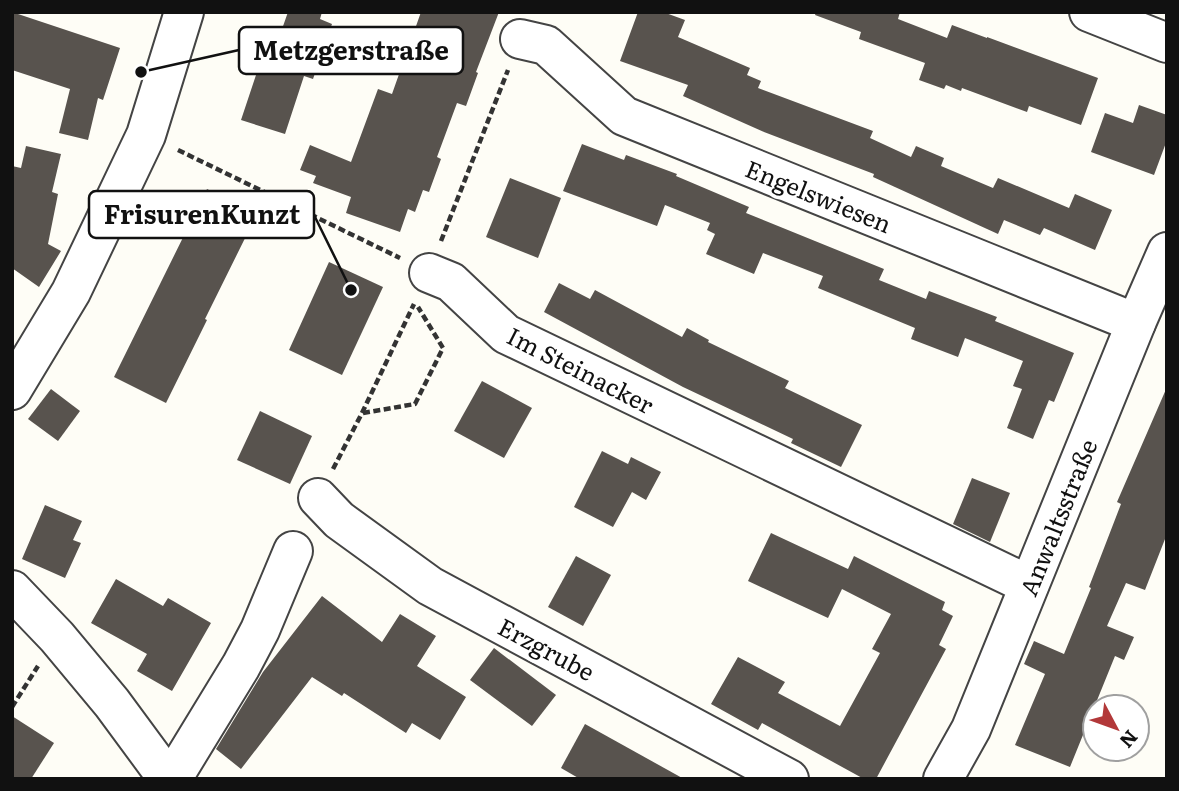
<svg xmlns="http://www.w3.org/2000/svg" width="1179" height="791" viewBox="0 0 1179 791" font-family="Literata,serif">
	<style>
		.building { fill: #58534e }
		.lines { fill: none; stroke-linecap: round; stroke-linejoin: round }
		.minor-casing { stroke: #444; stroke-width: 42 }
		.path { stroke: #333; stroke-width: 4.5; stroke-dasharray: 7 3.5; stroke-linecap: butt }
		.minor { stroke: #fff; stroke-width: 38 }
		.labels { text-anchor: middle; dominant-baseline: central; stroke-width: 7; stroke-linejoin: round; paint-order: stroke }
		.street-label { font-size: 24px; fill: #111; stroke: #fff }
		.leader { fill: none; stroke: #111; stroke-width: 2.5 }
		.callout-dot { fill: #111; stroke: #fff; stroke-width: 2.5 }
		.callout { fill: #fff; stroke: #111; stroke-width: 2.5 }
		.callout-label { font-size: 26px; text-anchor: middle; font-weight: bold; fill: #111 }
	</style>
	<rect width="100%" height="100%" fill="#fefdf6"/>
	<!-- building -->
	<g class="building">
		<polygon points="12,12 120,48 103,100 98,98 88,140 59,133 70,89 12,70"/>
		<polygon points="288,12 322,12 320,19 332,24 313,79 304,76 285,134 241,120 260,63 269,66"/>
		<polygon points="421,12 499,12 476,72 478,73 466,106 457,103 437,157 441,159 429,192 423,190 415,212 408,209 400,232 346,213 351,197 313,183 316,176 300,170 310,145 351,162 378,89 392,94"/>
		<polygon points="638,12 663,12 685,20 678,37 750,68 747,75 761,81 758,88 873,131 870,138 911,157 916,146 944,158 941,166 993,188 998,178 1069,208 1075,194 1112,210 1095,250 1044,228 1040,235 1004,220 998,234 873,177 874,174 764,132 683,96 688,85 620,61"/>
		<polygon points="816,12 900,12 898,19 947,38 952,25 987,38 987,37 1098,78 1081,125 1029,106 1027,112 962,88 961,91 946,85 944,89 919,80 925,63 859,39 861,32 815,15"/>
		<polygon points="1139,105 1167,115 1167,140 1154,175 1091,152 1105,113 1133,123"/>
		<polygon points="582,144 624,160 626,155 677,174 676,176 749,207 746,213 884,269 879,280 926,299 929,291 997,317 995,321 1074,353 1054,402 1049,400 1033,439 1007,428 1022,389 1013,386 1023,361 965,338 958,357 911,339 915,328 818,288 823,276 763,253 754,274 706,254 715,234 707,230 710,223 665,205 657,226 563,191"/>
		<polygon points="26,146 61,154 52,192 58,194 48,244 61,251 39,287 12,268 12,166 21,168"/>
		<polygon points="510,178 561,198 538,258 486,237"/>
		<polygon points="207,189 257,214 205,319 207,320 166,403 114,377"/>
		<polygon points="329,262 383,287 342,375 289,350"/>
		<polygon points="559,283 590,299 595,290 682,337 687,328 709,340 708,342 789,381 785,388 862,425 841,467 791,443 793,439 683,387 544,312"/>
		<polygon points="482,381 532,408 504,458 454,431"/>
		<polygon points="1167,387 1167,534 1145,590 1126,583 1107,626 1134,637 1124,660 1115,656 1070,767 1015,745 1045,674 1024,664 1034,641 1064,654 1091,588 1089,587 1121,504 1117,502"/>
		<polygon points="51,389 80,411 58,441 28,419"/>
		<polygon points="260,411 312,436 290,484 237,460"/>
		<polygon points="602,451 628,464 631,457 661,472 646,500 632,492 613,527 574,507"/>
		<polygon points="972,478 1010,493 990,542 953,524"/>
		<polygon points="45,505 82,521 73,540 81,543 65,578 22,559"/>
		<polygon points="771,533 848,569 854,556 945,602 942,610 953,616 939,645 946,649 876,779 864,779 762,723 758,730 711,704 738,657 785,682 778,693 840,726 880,653 872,649 891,614 842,589 828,618 748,581"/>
		<polygon points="576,556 611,575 583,626 548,607"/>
		<polygon points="116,579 163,606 168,598 211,623 172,691 137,671 147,654 91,623"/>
		<polygon points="322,596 382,642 400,614 436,636 417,666 466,697 440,740 412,723 406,733 344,693 342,696 312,677 241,769 216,749 263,672"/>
		<polygon points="494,648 556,695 532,726 470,680"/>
		<polygon points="12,716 54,743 31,779 12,779"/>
		<polygon points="585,724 684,779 580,779 561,768"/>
	</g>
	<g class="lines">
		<defs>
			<g id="minor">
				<polyline points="1089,12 1167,43"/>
				<polyline points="520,39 546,45 624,116 1136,323"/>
				<polyline points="429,273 451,282 506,334 1029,585"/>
				<polyline points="12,390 71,292 146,135 184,12"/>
				<polyline points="318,498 339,520 430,586 789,779"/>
				<polyline points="12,590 57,637 112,703 168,779"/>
				<polyline points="172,779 241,666 260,630 293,551"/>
				<polyline points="943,779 971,729 1136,323 1167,252"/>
			</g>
		</defs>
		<!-- minor casing -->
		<use href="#minor" class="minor-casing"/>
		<!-- path -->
		<g class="path">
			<polyline points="178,150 400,258"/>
			<polyline points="441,241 508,70"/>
			<polyline points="363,413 415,404 443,348 418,307"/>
			<polyline points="333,469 362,413 414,304"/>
			<polyline points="12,707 38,666"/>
		</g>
		<!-- minor -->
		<use href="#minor" class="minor"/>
	</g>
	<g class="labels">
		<!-- street labels -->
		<g class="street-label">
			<text transform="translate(819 195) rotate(22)">Engelswiesen</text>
			<text transform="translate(581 369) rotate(27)">Im Steinacker</text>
			<text transform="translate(1057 517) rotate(-68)">Anwaltsstraße</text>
			<text transform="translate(547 648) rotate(28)">Erzgrube</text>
		</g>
	</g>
	<!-- callouts -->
	<path class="leader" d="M141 72L239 50M351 290L314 215"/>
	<g class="callout-dot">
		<circle cx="141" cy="72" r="7"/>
		<circle cx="351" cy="290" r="7"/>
	</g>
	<g class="callout">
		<rect x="239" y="27" width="224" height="47" rx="7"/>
		<rect x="89" y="191" width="225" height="47" rx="7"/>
	</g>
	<g class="callout-label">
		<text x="351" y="60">Metzgerstraße</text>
		<text x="202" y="224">FrisurenKunzt</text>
	</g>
	<!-- border -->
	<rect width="1179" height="791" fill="none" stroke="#111111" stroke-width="28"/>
	<!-- north arrow -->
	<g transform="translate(1116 728) rotate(131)"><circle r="33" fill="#ffffff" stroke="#a0a0a0" stroke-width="2"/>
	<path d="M0-5L12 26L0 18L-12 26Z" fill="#b23839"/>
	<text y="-10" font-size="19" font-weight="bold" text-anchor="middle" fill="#111111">N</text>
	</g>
</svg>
